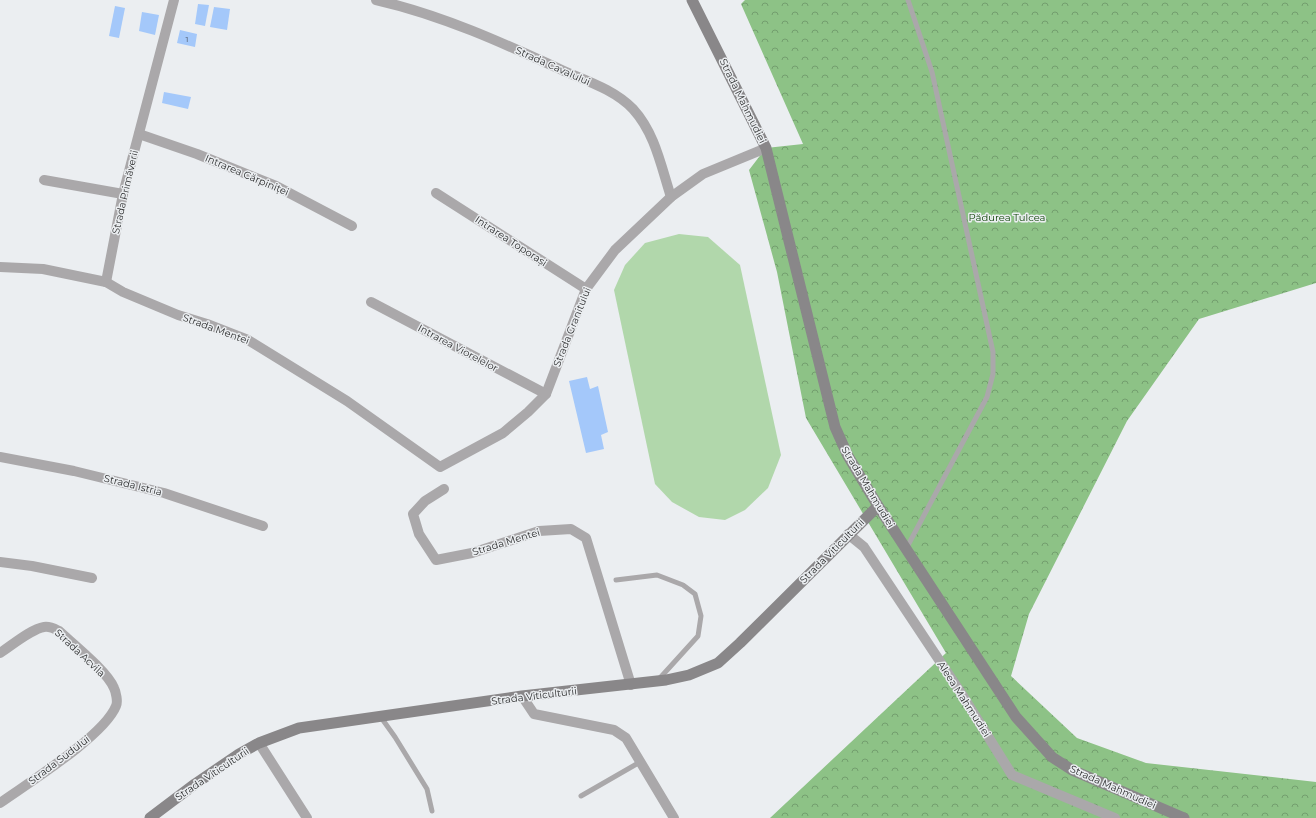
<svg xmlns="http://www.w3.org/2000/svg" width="1316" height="818" viewBox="0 0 1316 818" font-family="Montserrat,sans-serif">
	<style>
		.forest { fill: url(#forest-crowns) }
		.pitch { fill: #b1d7ab }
		.building { fill: #a4c8fa }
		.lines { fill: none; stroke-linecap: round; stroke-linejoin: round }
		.service { stroke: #aaa8aa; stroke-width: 5 }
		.minor { stroke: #aaa8aa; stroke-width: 10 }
		.secondary { stroke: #898789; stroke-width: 11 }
		.labels { text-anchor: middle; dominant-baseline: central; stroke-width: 3; stroke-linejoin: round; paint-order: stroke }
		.number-label { font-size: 8px; fill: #4a5461 }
		.street-label { font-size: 10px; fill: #2c2d2e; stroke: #ebeef1 }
		.park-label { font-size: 10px; fill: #0c4205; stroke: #ebeef1 }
	</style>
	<defs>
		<pattern id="forest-crowns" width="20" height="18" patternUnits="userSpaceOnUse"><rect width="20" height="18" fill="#8dc286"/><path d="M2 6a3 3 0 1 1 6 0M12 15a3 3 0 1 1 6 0" fill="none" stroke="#739e6e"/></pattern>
	</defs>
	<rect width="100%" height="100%" fill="#ebeef1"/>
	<!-- forest -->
	<polygon class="forest" points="745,0 1316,0 1316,283 1199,319 1127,421 1029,614 1011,676 1077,738 1146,763 1316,782 1316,818 770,818 946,653 806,418 777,272 749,170 766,148 803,144 741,4"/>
	<!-- pitch -->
	<polygon class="pitch" points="679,234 708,237 740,265 781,455 768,488 745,510 725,520 699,517 672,502 655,484 614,290 625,265 645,243"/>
	<!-- building -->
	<g class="building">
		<polygon points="198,4 209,5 205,26 195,24"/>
		<polygon points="115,6 125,8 119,38 109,36"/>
		<polygon points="214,7 230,9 227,30 210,27"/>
		<polygon points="142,12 159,15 155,35 139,31"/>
		<polygon points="180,30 197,34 195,47 177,43"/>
		<polygon points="164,92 191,97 188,109 162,103"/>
		<polygon points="587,377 590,389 598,386 608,432 601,435 604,449 586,453 569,381"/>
	</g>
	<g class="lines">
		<!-- service -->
		<g class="service">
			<polyline points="906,549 987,397 993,374 993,352 932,72 908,0"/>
			<polyline points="616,580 657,575 683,585 695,594 701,616 698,636 659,679"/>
			<polyline points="380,716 395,737 427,789 432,811"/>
			<polyline points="581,796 640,762"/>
		</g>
		<!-- minor -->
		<g class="minor">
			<path d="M 376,0 C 442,15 503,43 564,71 C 587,81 615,90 633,109 C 655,133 661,166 671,197"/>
			<polyline points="139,134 197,154 276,186 352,226"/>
			<polyline points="44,180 123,194"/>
			<polyline points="436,193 586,289"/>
			<polyline points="0,267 43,269 106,282 123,292 178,315 207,324 248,340 347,401 440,467 503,433 528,412 546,394 586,289 615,250 671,197 703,174 766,148"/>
			<polyline points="106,282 123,194 174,0"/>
			<polyline points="371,302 546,394"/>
			<polyline points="0,457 74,471 164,493 263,526"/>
			<polyline points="444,489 425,501 413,514 419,534 436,560 472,553 539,531 571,529 586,538 631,685"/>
			<polyline points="848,534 864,547 961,693 1012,775 1115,818"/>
			<polyline points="0,562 32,566 92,578"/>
			<path d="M 0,653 C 11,646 31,629 44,627 C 50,626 55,629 59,631 C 74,645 107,671 114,688 C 116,692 118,702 116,706 C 104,736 28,783 0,803"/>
			<polyline points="522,696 534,714 614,730 626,738 674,818"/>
			<polyline points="259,743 307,818"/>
		</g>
		<!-- secondary -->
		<g class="secondary">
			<polyline points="692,0 766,148 835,427 848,456 878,506 1016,717 1052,757 1072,770 1184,818"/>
			<polyline points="150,818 195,784 239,754 259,743 299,728 522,696 666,680 689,675 718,663 740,643 878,506"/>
		</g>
	</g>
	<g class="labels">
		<!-- number labels -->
		<g class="number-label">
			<text x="187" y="39">1</text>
		</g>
		<!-- street labels -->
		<g class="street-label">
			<text transform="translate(553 66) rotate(24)">Strada Cavalului</text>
			<text transform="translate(743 101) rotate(64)">Strada Mahmudiei</text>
			<text transform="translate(247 175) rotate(23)">Intrarea Cărpiniței</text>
			<text transform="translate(125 192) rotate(-77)">Strada Primăverii</text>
			<text transform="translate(511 241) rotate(33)">Intrarea Toporași</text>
			<text transform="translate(572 327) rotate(-68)">Strada Granitului</text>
			<text transform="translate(216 329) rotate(20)">Strada Mentei</text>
			<text transform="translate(458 348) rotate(28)">Intrarea Viorelelor</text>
			<text transform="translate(133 485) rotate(14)">Strada Istria</text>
			<text transform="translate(868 487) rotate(59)">Strada Mahmudiei</text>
			<text transform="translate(506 542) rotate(-17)">Strada Mentei</text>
			<text transform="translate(832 551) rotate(-45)">Strada Viticulturii</text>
			<text transform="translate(80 653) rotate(43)">Strada Acvila</text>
			<text transform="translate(534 696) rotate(-7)">Strada Viticulturii</text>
			<text transform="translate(964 699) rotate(57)">Aleea Mahmudiei</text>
			<text transform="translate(59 760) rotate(-37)">Strada Sudului</text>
			<text transform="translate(212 774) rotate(-34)">Strada Viticulturii</text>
			<text transform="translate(1113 787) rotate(24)">Strada Mahmudiei</text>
		</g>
		<!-- park labels -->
		<g class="park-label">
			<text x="1007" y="217">Pădurea Tulcea</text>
		</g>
	</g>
</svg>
